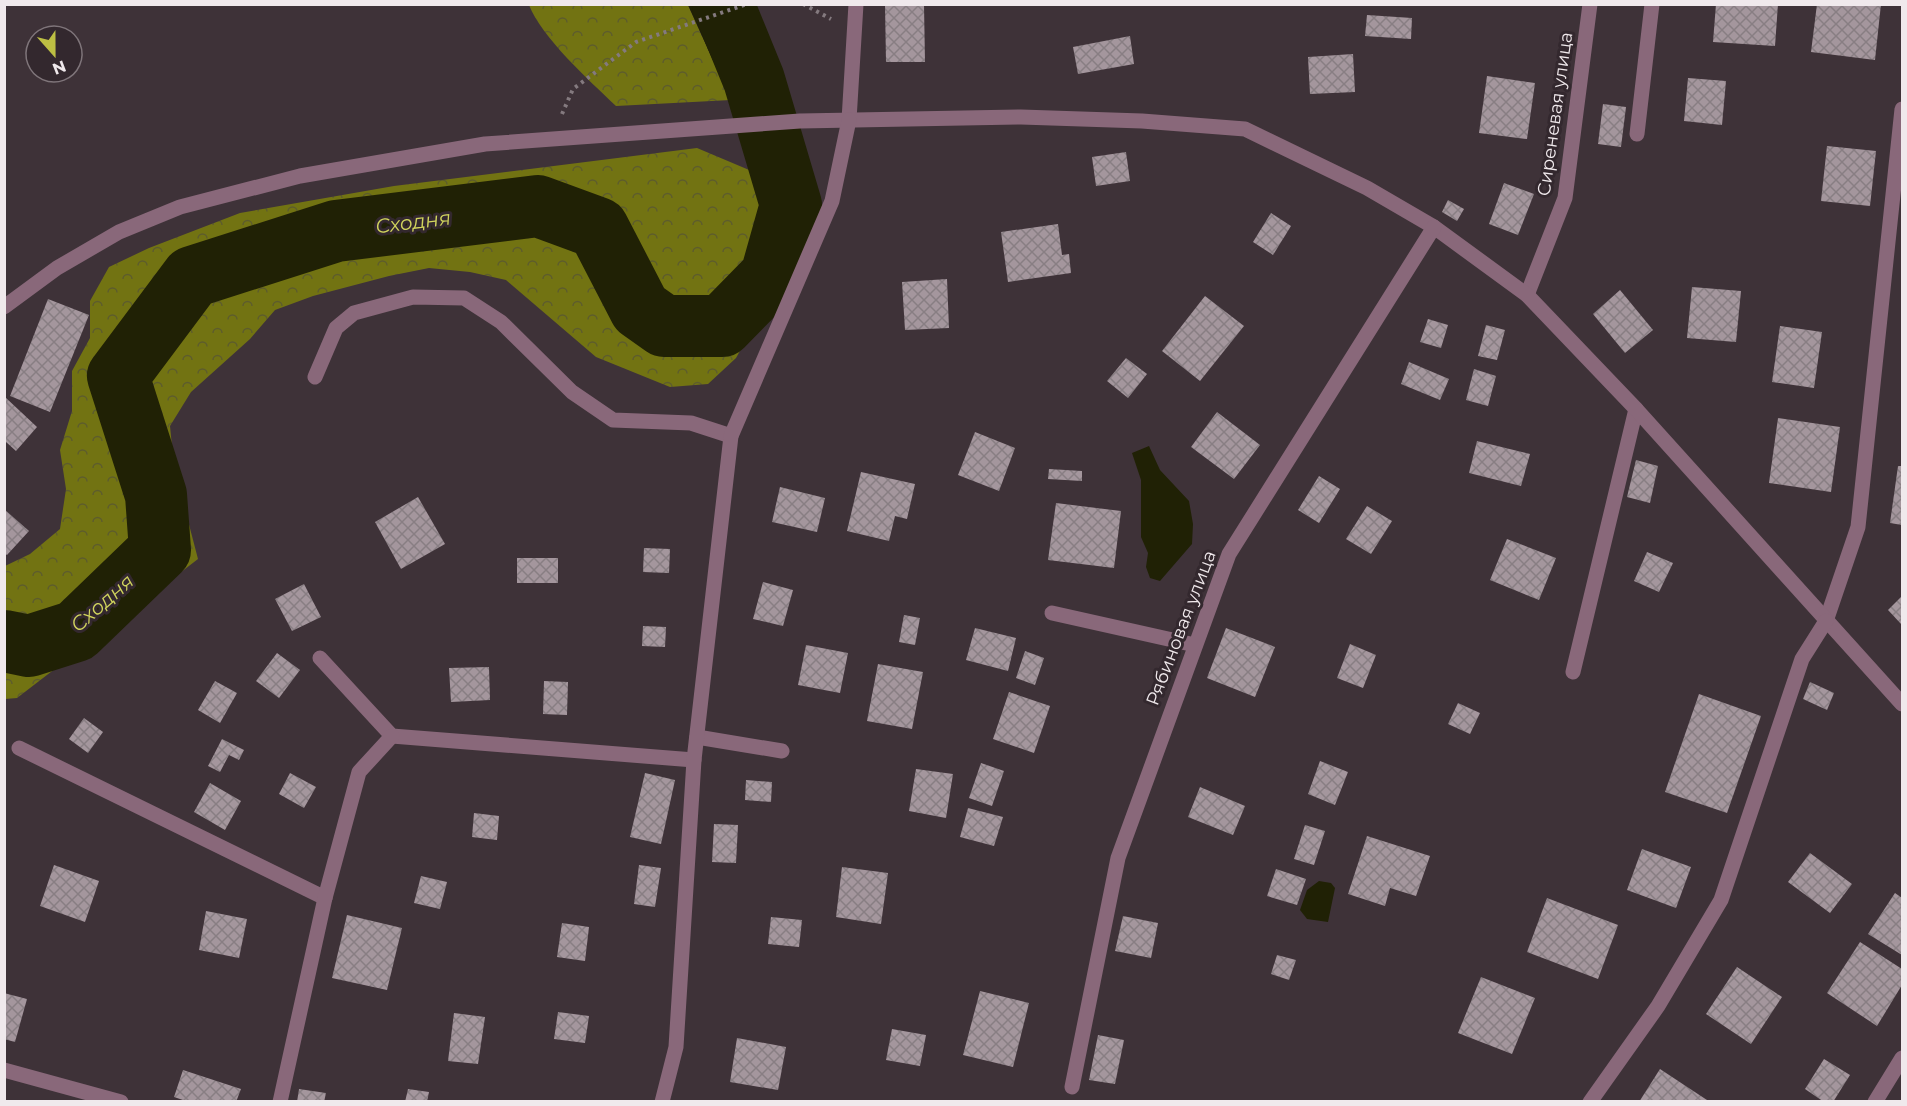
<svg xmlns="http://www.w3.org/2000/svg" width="1907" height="1106" viewBox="0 0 1907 1106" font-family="Montserrat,sans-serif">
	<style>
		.forest { fill: url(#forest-crowns) }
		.water { fill: #202105 }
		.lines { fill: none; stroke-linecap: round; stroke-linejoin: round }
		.river { stroke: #202105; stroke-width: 62 }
		.building { fill: url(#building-cross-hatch) }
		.path { stroke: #847a7f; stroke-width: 4; stroke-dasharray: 3 4.5; stroke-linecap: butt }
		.service { stroke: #89687a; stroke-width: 15 }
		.minor { stroke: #89687a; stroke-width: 15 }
		.labels { text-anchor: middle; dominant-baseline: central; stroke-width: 6; stroke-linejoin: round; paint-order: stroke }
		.street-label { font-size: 18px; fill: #f0e9ec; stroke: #33282e }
		.water-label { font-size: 20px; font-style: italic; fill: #d1d45d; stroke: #33282e }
	</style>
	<defs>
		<pattern id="forest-crowns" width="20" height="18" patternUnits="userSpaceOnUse" patternTransform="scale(1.5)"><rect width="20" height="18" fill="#727312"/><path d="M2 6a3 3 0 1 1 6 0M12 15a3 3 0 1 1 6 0" fill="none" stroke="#5d5c2c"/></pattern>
		<pattern id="building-cross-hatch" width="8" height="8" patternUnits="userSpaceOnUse" patternTransform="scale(1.5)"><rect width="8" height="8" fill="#a4969d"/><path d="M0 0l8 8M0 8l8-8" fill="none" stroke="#887e83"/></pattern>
	</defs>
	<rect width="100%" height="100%" fill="#3e3238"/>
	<!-- forest -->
	<g class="forest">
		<path d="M 529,5 L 688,5 L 731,100 L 616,106 C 589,80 542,38 529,5 Z"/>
		<polygon points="697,148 761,175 780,211 755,244 759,285 755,324 736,358 708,384 670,387 596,357 506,280 470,272 429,268 389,276 313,296 275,310 250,339 191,392 170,426 174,467 198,559 17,698 5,699 5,566 30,554 60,529 66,489 60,450 72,411 72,371 90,338 90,301 109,267 149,248 240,213 394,186"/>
	</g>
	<!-- water -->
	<g class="water">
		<polygon points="688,5 744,5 782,99 731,100"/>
		<polygon points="1149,446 1160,470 1189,501 1193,524 1192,544 1160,581 1150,578 1146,567 1148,553 1141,537 1141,480 1132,453"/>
		<polygon points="1319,881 1331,883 1335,888 1328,922 1307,919 1300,910 1307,890"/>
	</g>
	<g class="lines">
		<!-- river -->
		<polyline class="river" points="4,641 29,646 76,631 160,550 156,495 118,376 192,277 336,231 538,206 598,228 640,309 664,326 722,326 771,276 791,205 754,80 723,4"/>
	</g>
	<!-- building -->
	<g class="building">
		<polygon points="1716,4 1778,4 1775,46 1713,42"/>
		<polygon points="1817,4 1881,4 1875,60 1811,52"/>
		<polygon points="885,5 924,5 925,62 886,62"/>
		<polygon points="1367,15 1412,18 1411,39 1365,36"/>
		<polygon points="1130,36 1134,64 1078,74 1073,47"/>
		<polygon points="1353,54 1355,92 1310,94 1308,57"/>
		<polygon points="1487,76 1535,83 1527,139 1479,133"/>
		<polygon points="1688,78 1726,81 1722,125 1684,121"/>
		<polygon points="1603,104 1626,107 1621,147 1598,144"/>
		<polygon points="1827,146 1876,151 1870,206 1821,201"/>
		<polygon points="1126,152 1130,181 1096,186 1092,157"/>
		<polygon points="1504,183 1534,194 1518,235 1489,224"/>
		<polygon points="1448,200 1464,209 1457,221 1442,212"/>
		<polygon points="1271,213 1291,226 1273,255 1253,242"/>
		<polygon points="1058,224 1062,255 1069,254 1071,273 1008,282 1001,232"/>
		<polygon points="947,279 949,328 905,330 902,282"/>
		<polygon points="1692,287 1741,291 1736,342 1687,338"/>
		<polygon points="1620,290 1653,330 1625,353 1593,314"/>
		<polygon points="1205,296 1244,326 1200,381 1162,351"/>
		<polygon points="48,299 89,315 50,412 10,396"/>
		<polygon points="1428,319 1448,325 1441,348 1420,342"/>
		<polygon points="1486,325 1505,330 1497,360 1478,356"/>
		<polygon points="1780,326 1822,332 1814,388 1772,382"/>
		<polygon points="1126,358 1147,374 1128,398 1107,381"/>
		<polygon points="1409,362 1449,379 1440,400 1401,384"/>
		<polygon points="1474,369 1496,376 1488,406 1466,400"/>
		<polygon points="5,397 37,427 16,451 6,442 5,444"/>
		<polygon points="1217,412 1260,445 1234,479 1191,447"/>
		<polygon points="1778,418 1840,427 1831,492 1769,483"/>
		<polygon points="975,432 1015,448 999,491 958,475"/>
		<polygon points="1477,441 1530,454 1521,486 1469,473"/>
		<polygon points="1636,460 1658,466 1650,503 1627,497"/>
		<polygon points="1898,466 1902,466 1902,525 1890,523"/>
		<polygon points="1049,469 1082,471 1082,481 1048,479"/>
		<polygon points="861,472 915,484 907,519 895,516 889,541 847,531"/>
		<polygon points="1319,476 1340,489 1319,523 1298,510"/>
		<polygon points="780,487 825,498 817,532 772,522"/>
		<polygon points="418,497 445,544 401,569 375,522"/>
		<polygon points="1056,503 1121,511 1114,568 1048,560"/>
		<polygon points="1367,506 1392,521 1371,554 1346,539"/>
		<polygon points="4,509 29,531 7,555 4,553"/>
		<polygon points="1507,539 1556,558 1539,600 1490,580"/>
		<polygon points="644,548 670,549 669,573 643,572"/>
		<polygon points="1647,552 1673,563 1659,592 1634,581"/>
		<rect x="517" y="558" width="41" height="25"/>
		<polygon points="763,582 793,590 783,626 753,619"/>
		<polygon points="304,584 321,617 292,631 275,599"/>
		<polygon points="1902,596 1902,625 1888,610"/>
		<polygon points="904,615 920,618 915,645 899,642"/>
		<polygon points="643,626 666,627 665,647 642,646"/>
		<polygon points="975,628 1016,638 1008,671 966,660"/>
		<polygon points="1226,628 1275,647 1255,697 1207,678"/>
		<polygon points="1350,644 1376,655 1363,688 1337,678"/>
		<polygon points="806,645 848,653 840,693 798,685"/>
		<polygon points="1025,651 1044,658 1035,685 1016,678"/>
		<polygon points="277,653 300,670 279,698 256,681"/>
		<polygon points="878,664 923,672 912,729 867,721"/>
		<polygon points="489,667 490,700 451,702 449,668"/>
		<polygon points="215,681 237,693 220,723 198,710"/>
		<polygon points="544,681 568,682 567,715 543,714"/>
		<polygon points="1810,682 1834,693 1827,710 1803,699"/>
		<polygon points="1009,692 1050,706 1034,753 993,739"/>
		<polygon points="1699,694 1761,716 1727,813 1665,792"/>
		<polygon points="1458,703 1480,713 1470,734 1448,724"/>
		<polygon points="84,718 103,732 88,753 69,739"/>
		<polygon points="222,739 244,750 239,760 229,755 220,772 208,766"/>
		<polygon points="1320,761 1348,772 1335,805 1308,794"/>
		<polygon points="981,763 1004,771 992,806 969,798"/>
		<polygon points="916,769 953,774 946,818 909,811"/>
		<polygon points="290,773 316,787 304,808 279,794"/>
		<polygon points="645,773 675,780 661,844 630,837"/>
		<polygon points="746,780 772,782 771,802 745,800"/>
		<polygon points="210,783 241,801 225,830 194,812"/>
		<polygon points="1200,787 1245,806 1233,835 1188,817"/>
		<polygon points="968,808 1003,817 994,846 960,837"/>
		<polygon points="474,813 499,816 497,840 472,837"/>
		<polygon points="714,824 738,825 736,863 712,862"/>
		<polygon points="1305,825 1325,831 1314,865 1294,859"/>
		<polygon points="1367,836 1430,856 1416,896 1390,888 1385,906 1348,894"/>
		<polygon points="1642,849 1691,867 1676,908 1627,890"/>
		<polygon points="1810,853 1852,884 1830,913 1788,882"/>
		<polygon points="54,865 99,881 85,922 40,906"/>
		<polygon points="639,865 661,868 655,907 634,904"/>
		<polygon points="842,867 888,873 881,924 836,917"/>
		<polygon points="1276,869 1306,879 1297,905 1267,896"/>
		<polygon points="421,876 447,882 440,909 414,903"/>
		<polygon points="1895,893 1902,898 1902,955 1868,934"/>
		<polygon points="1547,898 1618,925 1598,979 1527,952"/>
		<polygon points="206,911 247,919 239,958 199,950"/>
		<polygon points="347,915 402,928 387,990 332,978"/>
		<polygon points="1123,916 1158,923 1151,958 1115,951"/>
		<polygon points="771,917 802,920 799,947 768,944"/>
		<polygon points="562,923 589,927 585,961 557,957"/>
		<polygon points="1860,942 1902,969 1902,985 1877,1026 1827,993"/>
		<polygon points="1277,955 1296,960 1289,980 1271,974"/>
		<polygon points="1737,967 1782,997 1751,1044 1706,1014"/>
		<polygon points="1481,977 1535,998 1512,1054 1458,1033"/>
		<polygon points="980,991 1029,1003 1013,1067 963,1055"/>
		<polygon points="4,993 27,999 15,1042 4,1039"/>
		<polygon points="558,1012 589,1016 585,1043 554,1039"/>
		<polygon points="454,1013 485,1017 478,1064 448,1061"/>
		<polygon points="892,1029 926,1035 920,1066 886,1060"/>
		<polygon points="1098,1035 1124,1040 1115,1084 1089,1080"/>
		<polygon points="737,1038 786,1047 778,1090 730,1082"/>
		<polygon points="1824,1059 1850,1075 1833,1102 1824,1102 1805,1089"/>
		<polygon points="1660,1069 1710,1102 1639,1102"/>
		<polygon points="183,1070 241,1089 236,1102 189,1102 174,1097"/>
		<polygon points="299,1089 326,1093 324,1102 297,1102"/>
		<polygon points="408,1089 429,1092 427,1102 405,1102"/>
	</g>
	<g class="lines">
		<!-- path -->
		<g class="path">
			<polyline points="803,4 831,19"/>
			<polyline points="562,114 573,89 636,42 747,4"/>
		</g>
		<!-- service -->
		<g class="service">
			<polyline points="849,120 856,4"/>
			<polyline points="1637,134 1652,4"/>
			<polyline points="315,377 336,328 354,313 413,297 464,298 501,322 572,392 613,420 691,423 731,436"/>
			<polyline points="1052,613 1195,645"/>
			<polyline points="1826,621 1858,527 1902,109"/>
			<polyline points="320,658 392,736 694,760"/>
			<polyline points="1573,672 1636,409"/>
			<polyline points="697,737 782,751"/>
			<polyline points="19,748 325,898"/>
			<polyline points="4,1070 121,1102"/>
		</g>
		<!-- minor -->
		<g class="minor">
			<polyline points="1527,295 1565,198 1590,4"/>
			<polyline points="4,307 57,268 119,232 180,207 300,176 485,144 800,121 1021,117 1142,121 1245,129 1367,188 1434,227 1527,295 1636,409 1902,704"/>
			<polyline points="1072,1087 1118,858 1229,554 1434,227"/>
			<polyline points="280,1102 325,898 359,772 392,736"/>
			<polyline points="662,1102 676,1047 694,760 731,436 832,201 849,120"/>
			<polyline points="1590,1102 1658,1006 1721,900 1802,659 1826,621"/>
			<polyline points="1875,1102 1902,1058"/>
		</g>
	</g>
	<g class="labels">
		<!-- street labels -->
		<g class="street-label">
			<text transform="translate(1555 114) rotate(-82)">Сиреневая улица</text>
			<text transform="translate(1181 628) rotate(-69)">Рябиновая улица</text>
		</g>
		<!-- water labels -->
		<g class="water-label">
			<text transform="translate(413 222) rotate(-7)">Сходня</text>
			<text transform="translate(102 603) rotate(-41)">Сходня</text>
		</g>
	</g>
	<!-- border -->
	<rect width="1907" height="1106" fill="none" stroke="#f0e9ec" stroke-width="12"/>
	<!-- north arrow -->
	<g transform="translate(54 54) rotate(159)"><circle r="28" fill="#33282e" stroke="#7f757a" stroke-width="1.5"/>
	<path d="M0-4.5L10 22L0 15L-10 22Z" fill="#bdbf43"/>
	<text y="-9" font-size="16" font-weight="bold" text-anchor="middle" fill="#f0e9ec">N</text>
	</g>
</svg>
